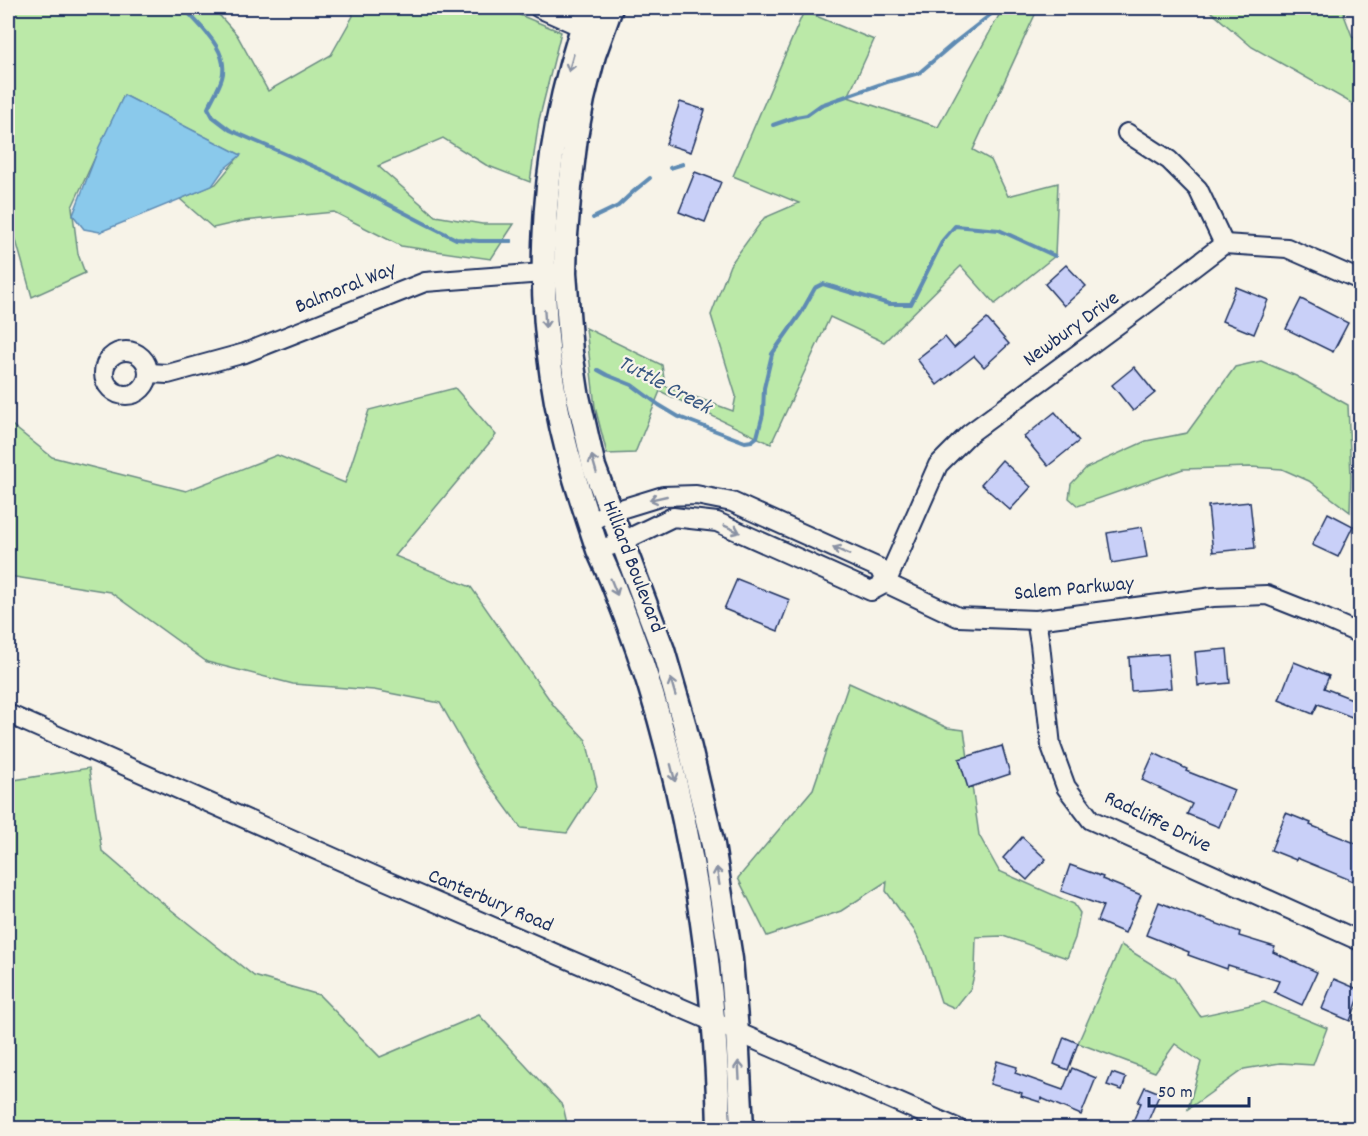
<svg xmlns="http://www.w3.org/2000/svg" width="1368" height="1136" viewBox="0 0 1368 1136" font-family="Dekko,sans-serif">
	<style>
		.green { fill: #bbe9a8; stroke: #6b8c83; stroke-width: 1.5 }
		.water { fill: #8ac9eb; stroke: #5e8bb3; stroke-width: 1.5 }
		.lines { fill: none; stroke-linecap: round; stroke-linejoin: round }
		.stream { stroke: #5e8bb3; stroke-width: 4 }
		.building { fill: #c9d0f8; stroke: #1b2f5e; stroke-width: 1.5 }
		.minor-casing { stroke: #1b2f5e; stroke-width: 22 }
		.major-casing { stroke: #1b2f5e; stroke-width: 27 }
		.minor { stroke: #f7f3e8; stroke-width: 18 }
		.major { stroke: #f7f3e8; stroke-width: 22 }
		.oneway { stroke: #8991a3 }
		.labels { text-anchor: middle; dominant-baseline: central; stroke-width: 4.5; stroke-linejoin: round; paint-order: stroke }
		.street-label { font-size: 21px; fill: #1b2f5e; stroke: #f7f3e8 }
		.water-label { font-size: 22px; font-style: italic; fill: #375681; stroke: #f7f3e8 }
	</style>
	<rect width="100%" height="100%" fill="#f7f3e8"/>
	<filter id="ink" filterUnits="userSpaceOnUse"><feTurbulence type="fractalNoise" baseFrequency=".0167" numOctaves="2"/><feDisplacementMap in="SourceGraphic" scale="12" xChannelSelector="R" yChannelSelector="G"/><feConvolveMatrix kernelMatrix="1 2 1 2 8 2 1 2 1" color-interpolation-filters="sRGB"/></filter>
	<g filter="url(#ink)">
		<!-- green -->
		<g class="green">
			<polygon points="8,8 213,8 237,35 268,91 331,55 353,16 351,8 503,8 561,32 539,120 530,182 486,165 443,138 378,166 435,216 482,224 514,224 491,259 401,246 334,212 243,221 213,228 180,199 216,184 240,155 124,95 72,207 78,254 85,273 32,297 8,212"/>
			<polygon points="1003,8 1038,8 973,150 991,160 1008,196 1058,183 1055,256 995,304 961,266 884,342 830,317 771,444 660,391 635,453 607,454 595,407 586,328 662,365 665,386 733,411 736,396 711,315 730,265 764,218 799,203 733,176 804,11 874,40 848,97 938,127"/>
			<polygon points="1202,8 1345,8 1344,15 1352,36 1360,39 1360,108 1252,47 1210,11"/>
			<polygon points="1261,361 1296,376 1348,405 1351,476 1350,512 1309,481 1282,469 1251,467 1183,469 1078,506 1069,498 1071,484 1086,468 1146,441 1187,433 1235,367"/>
			<polygon points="455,388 496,435 395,556 471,587 554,706 586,740 597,786 567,833 521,828 478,769 440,703 374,690 293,684 207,662 110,592 15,577 8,575 8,422 52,457 186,491 277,455 345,483 369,410"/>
			<polygon points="849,683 948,728 964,730 979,835 999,871 1074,904 1080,913 1075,938 1067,958 1003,936 976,937 975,971 971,988 955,1008 941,1002 925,952 914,930 886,891 887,881 841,911 767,936 738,878 813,789"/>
			<polygon points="89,768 102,851 159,900 254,976 319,995 380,1057 479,1015 563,1106 568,1128 8,1128 8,1050 10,1043 8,1041 8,781"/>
			<polygon points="1121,945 1174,978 1200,1016 1264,1002 1327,1028 1313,1065 1280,1063 1244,1069 1188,1109 1201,1062 1175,1044 1155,1072 1078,1043"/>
		</g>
		<!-- water -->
		<polygon class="water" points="124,95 241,155 224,169 212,186 100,232 84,229 73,215 99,147"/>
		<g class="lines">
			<!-- stream -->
			<g class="stream">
				<path d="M 184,8 C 200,27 230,50 222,78 C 219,88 212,99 208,108 L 213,117 L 230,130 L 322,170 L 424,223 L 456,239 L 479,241 L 511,241"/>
				<polyline points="773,125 796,117 807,115 821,105 887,82 919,73 954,43 999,8"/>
				<polyline points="670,168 683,164"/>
				<polyline points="593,218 618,206 634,191 650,178"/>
				<polyline points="598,370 607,375 632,385 659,405 679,417 745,442 752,441 757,437 763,414 764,388 772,354 801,313 815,288 823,284 889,304 911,304 943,240 955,226 999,230 1055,256"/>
			</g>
		</g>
		<!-- building -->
		<g class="building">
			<polygon points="680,102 705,110 691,152 666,144"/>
			<polygon points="695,172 721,182 705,222 679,212"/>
			<polygon points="1066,265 1086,286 1064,306 1045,284"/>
			<polygon points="1236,287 1268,300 1254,334 1222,321"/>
			<polygon points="1301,299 1348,323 1333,352 1286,329"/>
			<polygon points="987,319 1009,344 984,367 974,356 937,385 917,359 945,337 954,348"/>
			<polygon points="1134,367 1155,393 1133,411 1112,385"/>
			<polygon points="1055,412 1079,441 1048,466 1024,437"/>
			<polygon points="1002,460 1031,487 1010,510 981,484"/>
			<polygon points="1250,502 1255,548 1213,552 1208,506"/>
			<polygon points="1328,513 1353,526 1338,557 1312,545"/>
			<polygon points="1142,527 1147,557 1112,563 1107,533"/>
			<polygon points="737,579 790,600 778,631 724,609"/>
			<polygon points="1227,649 1230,683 1198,686 1195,652"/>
			<polygon points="1168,654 1171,688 1131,691 1129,657"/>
			<polygon points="1294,662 1329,676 1324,688 1360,702 1360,709 1357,719 1318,704 1313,714 1279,700"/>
			<polygon points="1002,746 1010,774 968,788 959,759"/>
			<polygon points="1154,753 1187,769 1186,771 1234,790 1219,827 1187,814 1192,804 1142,780"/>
			<polygon points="1286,813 1311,823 1310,825 1360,845 1360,884 1297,858 1296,860 1271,850"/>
			<polygon points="1022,837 1046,859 1027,880 1003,858"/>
			<polygon points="1070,865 1103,877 1102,879 1141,895 1125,933 1097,921 1103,906 1061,891"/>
			<polygon points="1159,902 1201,919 1201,918 1240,932 1239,936 1275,947 1273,952 1317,972 1302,1005 1274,992 1279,981 1228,965 1227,969 1188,955 1189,952 1146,935"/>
			<polygon points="1334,979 1360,990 1360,995 1350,1021 1322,1009"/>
			<polygon points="1064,1037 1078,1043 1068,1070 1054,1064"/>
			<polygon points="997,1061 1017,1067 1015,1073 1063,1090 1072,1068 1096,1078 1081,1115 1041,1098 1040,1102 1021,1096 1022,1093 990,1084"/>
			<polygon points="1112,1073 1126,1078 1122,1090 1107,1085"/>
			<polygon points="1145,1087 1160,1093 1145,1128 1130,1128 1141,1103 1138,1102"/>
		</g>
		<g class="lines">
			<defs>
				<g id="minor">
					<polyline points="539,8 582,27 595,31"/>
					<polyline points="1127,133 1169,160 1198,189 1224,244"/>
					<circle cx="126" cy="373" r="22"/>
					<polyline points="149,373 168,374 245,353 425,282 543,273 557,273"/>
					<polyline points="589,521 611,512 663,496 696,495 732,502 879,568 886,583"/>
					<polyline points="599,550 621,542 673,517 717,522 871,591 886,583"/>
					<polyline points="886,583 938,465 969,434 1143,306 1224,244 1287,248 1360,280"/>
					<polyline points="886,583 958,617 1036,620 1213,597 1267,595 1315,614 1360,634"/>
					<polyline points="1036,620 1040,644 1051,746 1066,787 1091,820 1360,941"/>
					<polyline points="8,714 382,879 737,1032 957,1128"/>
				</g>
				<g id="major">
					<path d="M 589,8 C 535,158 528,325 575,479 C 582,502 590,526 598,550 C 604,564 611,578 616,592 C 633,634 647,676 659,718 C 696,852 716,989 719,1128"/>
					<polyline points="611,8 594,55 583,99 576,137 570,187 566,235 565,273 571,352 577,392 594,467 663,650 684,723 713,845 731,959 737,1032 742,1128"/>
				</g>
			</defs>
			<!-- minor casing -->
			<use href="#minor" class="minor-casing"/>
			<!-- major casing -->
			<use href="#major" class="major-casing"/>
			<!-- minor -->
			<use href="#minor" class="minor"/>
			<!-- major -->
			<use href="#major" class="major"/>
		</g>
		<!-- one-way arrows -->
		<defs><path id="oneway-shaft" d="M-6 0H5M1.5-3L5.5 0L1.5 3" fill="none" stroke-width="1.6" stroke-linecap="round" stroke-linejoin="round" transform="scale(1.5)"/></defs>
		<g class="oneway">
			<use href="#oneway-shaft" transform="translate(571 63) rotate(106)"/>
			<use href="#oneway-shaft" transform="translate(545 319) rotate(86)"/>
			<use href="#oneway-shaft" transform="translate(594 464) rotate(-106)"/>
			<use href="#oneway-shaft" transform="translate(658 498) rotate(167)"/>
			<use href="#oneway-shaft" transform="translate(732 529) rotate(24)"/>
			<use href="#oneway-shaft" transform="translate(841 551) rotate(-156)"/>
			<use href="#oneway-shaft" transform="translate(614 587) rotate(68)"/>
			<use href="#oneway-shaft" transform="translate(673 687) rotate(-106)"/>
			<use href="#oneway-shaft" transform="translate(673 773) rotate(76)"/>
			<use href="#oneway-shaft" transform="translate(718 876) rotate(-99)"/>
			<use href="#oneway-shaft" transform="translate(739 1070) rotate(-93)"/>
		</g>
	</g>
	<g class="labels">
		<!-- street labels -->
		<g class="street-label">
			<text transform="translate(346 289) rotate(-22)">Balmoral Way</text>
			<text transform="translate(1072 330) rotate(-36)">Newbury Drive</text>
			<text transform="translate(632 567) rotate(69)">Hilliard Boulevard</text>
			<text transform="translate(1074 590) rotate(-5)">Salem Parkway</text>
			<text transform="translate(1157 823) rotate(26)">Radcliffe Drive</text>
			<text transform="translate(490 902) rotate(23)">Canterbury Road</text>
		</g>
		<!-- water labels -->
		<g class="water-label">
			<text transform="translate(664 386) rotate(28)">Tuttle Creek</text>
		</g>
	</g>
	<!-- margin -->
	<rect width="1368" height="1136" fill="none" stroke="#f7f3e8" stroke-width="30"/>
	<rect x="15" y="15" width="1338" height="1106" fill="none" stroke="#1b2f5e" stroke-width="2" filter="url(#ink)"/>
	<!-- scale -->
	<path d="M1149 1097v9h100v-9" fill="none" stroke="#1b2f5e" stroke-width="3"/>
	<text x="1158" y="1097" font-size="18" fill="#1b2f5e" stroke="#f7f3e8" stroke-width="4.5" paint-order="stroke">50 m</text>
</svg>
